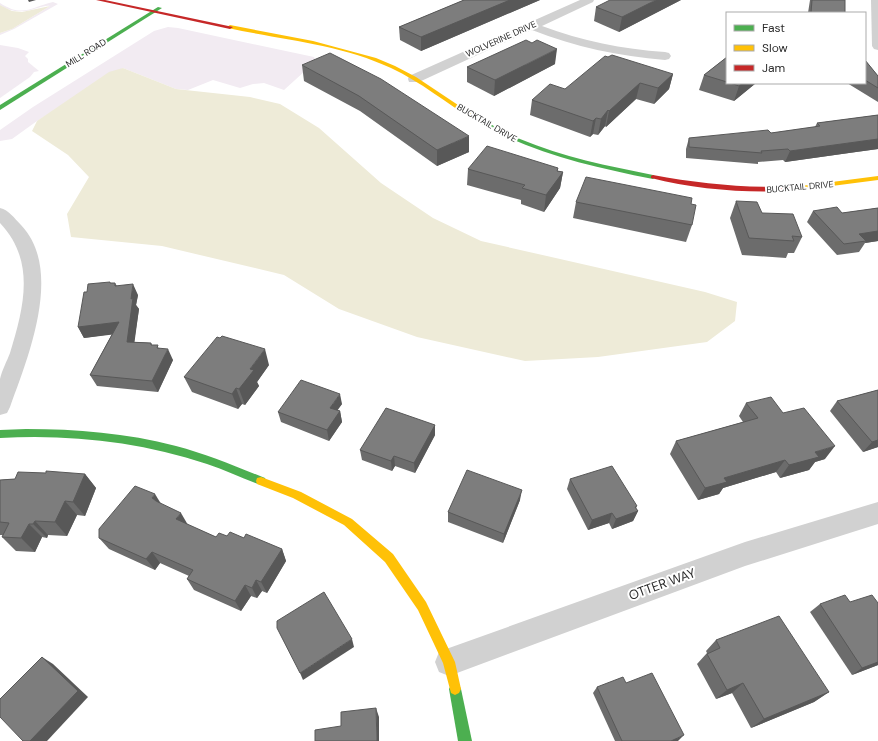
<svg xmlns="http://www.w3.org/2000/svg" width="878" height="741" viewBox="0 0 878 741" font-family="'DM Sans',sans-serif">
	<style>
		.green { fill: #f2ebf2 }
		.water { fill: #eeebd8 }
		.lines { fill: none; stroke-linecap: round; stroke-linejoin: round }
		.street { fill: #d1d1d1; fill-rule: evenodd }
		.fast { fill: #4caf50; fill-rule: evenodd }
		.slow { fill: #ffc107; fill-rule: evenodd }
		.jam { fill: #c62828; fill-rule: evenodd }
		.wall { fill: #6c6c6c }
		.shaded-wall { fill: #585858 }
		.building { fill: #7d7d7d; stroke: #585858 }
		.labels { text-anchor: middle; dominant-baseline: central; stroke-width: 4; stroke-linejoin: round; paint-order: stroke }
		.far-street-label { font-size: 9px; fill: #2c2c2c; stroke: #fff }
		.near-street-label { font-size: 13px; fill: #2c2c2c; stroke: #fff }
	</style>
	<rect width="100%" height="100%" fill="#fff"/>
	<!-- green -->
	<g class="green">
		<path d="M 53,2 L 58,4 L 14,29 L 0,35 L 0,33 L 12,29 L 50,6 C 44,5 40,8 34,9 C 22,13 10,12 0,5 L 0,3 C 23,18 31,7 53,2 Z"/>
		<polygon points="168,27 178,28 314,57 316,61 284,90 264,83 253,84 240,88 213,80 188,90 176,89 123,68 37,121 12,139 0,141 0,130 33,107 154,31"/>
		<polygon points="0,45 18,48 29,52 25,56 28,59 28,62 39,71 34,72 30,77 0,98"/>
	</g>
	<!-- water -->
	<g class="water">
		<polygon points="0,5 12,11 22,12 50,6 12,29 0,33"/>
		<polygon points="123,68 176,89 250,97 280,104 319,128 381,183 433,218 481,241 705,292 737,302 735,321 707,342 598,357 525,361 417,337 339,309 284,275 162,246 71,237 67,214 89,177 68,155 32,131 37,121 109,72"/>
	</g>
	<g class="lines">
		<!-- street -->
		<g class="street">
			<path d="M 580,0 L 594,0 L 593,2 L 542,26 C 582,41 622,49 665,52 L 669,53 L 671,56 L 669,59 L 665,60 C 619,56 575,47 532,30 L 419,82 L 409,82 L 408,79 L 409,76 Z"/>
			<polygon points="871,0 878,0 878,50 874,49 872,46"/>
			<path d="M 0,208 C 9,210 14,218 21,225 C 64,270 28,357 10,407 L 7,413 L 0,415 C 0,404 0,390 0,379 C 2,370 7,361 10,353 C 24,307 36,261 0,223 Z"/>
			<polygon points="878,502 878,524 745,566 449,676 439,672 435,662 439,652 449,648 745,542"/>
		</g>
		<!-- fast -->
		<g class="fast">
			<polygon points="158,7 162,8 0,110 0,105"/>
			<path d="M 474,118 C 480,117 511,136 520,139 C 563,157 608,166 653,175 L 656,177 L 653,179 C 589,166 531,153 474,120 Z"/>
			<path d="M 26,429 C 77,429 126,433 176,446 C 206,454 235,466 265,478 L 266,481 L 265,484 L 261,485 C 243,479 226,470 207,464 C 140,442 71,434 0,438 L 0,430 Z"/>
			<polygon points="455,683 459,685 461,689 472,741 458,741 449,689 451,685"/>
		</g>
		<!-- slow -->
		<g class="slow">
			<path d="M 230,25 L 313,41 L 376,58 L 395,66 L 416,77 L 479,119 L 474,120 C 446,103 421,82 391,68 C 340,44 283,40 228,28 L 227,27 Z"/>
			<polygon points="878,176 878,180 801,190 798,188 801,186"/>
			<polygon points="261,477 301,492 352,519 393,554 426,602 455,662 461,689 459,693 455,695 451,693 443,663 418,610 385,562 344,525 293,498 257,484 256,481 257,478"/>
		</g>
		<!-- jam -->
		<g class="jam">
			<polygon points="96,0 105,0 233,27 230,29"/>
			<path d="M 653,175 C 702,184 751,189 801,186 L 804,188 C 800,191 792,191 787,191 C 742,193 694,189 651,178 L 651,176 Z"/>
		</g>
	</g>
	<!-- wall -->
	<g class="wall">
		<polygon points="464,0 540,0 421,51 400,40 399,27"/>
		<polygon points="681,0 619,32 594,21 596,7"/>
		<polygon points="810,0 845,0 845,13 808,13"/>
		<polygon points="727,57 727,83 756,83 734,101 699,90 704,75"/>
		<polygon points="865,60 878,76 878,102 847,83 865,83"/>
		<polygon points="555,64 494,96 467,82 467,67"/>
		<polygon points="302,65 469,152 437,166 360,111 304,81"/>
		<polygon points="673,74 669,89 654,104 636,99 606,127 605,126 598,135 593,134 590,137 530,115 532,100 565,89"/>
		<polygon points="878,115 878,149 856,152 785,162 783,160 758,162 758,164 686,158 686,149 689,138 771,133 815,127 817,123"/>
		<polygon points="468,169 558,171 563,172 560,188 544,212 521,204 521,200 467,185"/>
		<polygon points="736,201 762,213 802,237 794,253 788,253 786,258 742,255 730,218"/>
		<polygon points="576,202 691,204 692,225 686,242 573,218"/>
		<polygon points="878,208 878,241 865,243 859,252 837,255 807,222 813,211 842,213"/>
		<polygon points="111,283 115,283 117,286 138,295 136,305 139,309 134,342 151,343 152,345 159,348 173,360 158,392 97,386 90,375 112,334 84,338 78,327"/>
		<polygon points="269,365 257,382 259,386 245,405 242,404 238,409 192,392 184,377"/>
		<polygon points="878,390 878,447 863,452 830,411 837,401"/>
		<polygon points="746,403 783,413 825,459 815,462 809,470 780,478 776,472 723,488 719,494 698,500 670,454 676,441 743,422 739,416"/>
		<polygon points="342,404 337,410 340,411 342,422 329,441 281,422 278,412"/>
		<polygon points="435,425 435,435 415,473 395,466 392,471 362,460 360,450"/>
		<polygon points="85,474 96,488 85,516 77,515 67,536 48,535 47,538 42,537 35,552 16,551 2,537 3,535 0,535 0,480"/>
		<polygon points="570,479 636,508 638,511 633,521 612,529 609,523 588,530 567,489"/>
		<polygon points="520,500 503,543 448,522 448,512"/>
		<polygon points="160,503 188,525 216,537 227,536 244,538 282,549 286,561 267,593 262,591 257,598 251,596 241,611 194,590 187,579 189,576 160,563 155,570 109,549 99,538"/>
		<polygon points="850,602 878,603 878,665 852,675 810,612 820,604"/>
		<polygon points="716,640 829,692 814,702 751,728 732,693 716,699 697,664 707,653 706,651"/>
		<polygon points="626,683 678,741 615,741 593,693 597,687"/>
	</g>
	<!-- shaded-wall -->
	<g class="shaded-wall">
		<polygon points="28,0 36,0 29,2"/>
		<polygon points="510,0 540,0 421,51 421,37"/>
		<polygon points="656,0 681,0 619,32 622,17"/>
		<polygon points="557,49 555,64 494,96 495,80"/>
		<polygon points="673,74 669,89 654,104 658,88"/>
		<polygon points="640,83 636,99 606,127 609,111"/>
		<polygon points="743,83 756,83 734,101 739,86"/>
		<polygon points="608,110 605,126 598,135 601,119"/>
		<polygon points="596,118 593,134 590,137 593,121"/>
		<polygon points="469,136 469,152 437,166 437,150"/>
		<polygon points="878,139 878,149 856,152 785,162 790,151"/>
		<polygon points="558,168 556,181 563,172 560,188 544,212 546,195 557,171"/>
		<polygon points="878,231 878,241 865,243 866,241 859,234"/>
		<polygon points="133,284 138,295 136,305 139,309 133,353 127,342 131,299"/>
		<polygon points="119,322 125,333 84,338 78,327"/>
		<polygon points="168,349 173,360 158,392 152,381"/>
		<polygon points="265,349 269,365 257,382 259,386 245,405 239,389 250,369"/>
		<polygon points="236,388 242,404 238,409 232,394"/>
		<polygon points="340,394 342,404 332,418 330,408"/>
		<polygon points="340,411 342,422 329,441 327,430"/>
		<polygon points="435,425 435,435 415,473 414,463"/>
		<polygon points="878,440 878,447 863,452 872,442"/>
		<polygon points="835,446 825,459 815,462 809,470 780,478 789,465 815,452"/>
		<polygon points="394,456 395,466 392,471 391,461"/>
		<polygon points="785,460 776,472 723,488 719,494 698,500 705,488 724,478"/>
		<polygon points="85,474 96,488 85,516 73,502"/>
		<polygon points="522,490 520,500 503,543 504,534"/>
		<polygon points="155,494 163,507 152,498"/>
		<polygon points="65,501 77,515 67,536 55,522"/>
		<polygon points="637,506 634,513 638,511 633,521 612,529 616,519"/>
		<polygon points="181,513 188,525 176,519"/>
		<polygon points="612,513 609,523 588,530 592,520"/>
		<polygon points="35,521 48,535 47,538 33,524"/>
		<polygon points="29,524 42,537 35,552 21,538"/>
		<polygon points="282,549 286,561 267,593 261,582"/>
		<polygon points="152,552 160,563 155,570 146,559"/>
		<polygon points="256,580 262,591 257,598 252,588"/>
		<polygon points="245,585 251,596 241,611 235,601"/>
		<polygon points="352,639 354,647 303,680 300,673"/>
		<polygon points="42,657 53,664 88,697 47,741 30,741"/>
		<polygon points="878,662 878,665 852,675 862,668"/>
		<polygon points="743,683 732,693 716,699 727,690"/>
		<polygon points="829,692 814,702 751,728 764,719"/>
		<polygon points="376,708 379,717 379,741 377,741"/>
		<polygon points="684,735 678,741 671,741"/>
	</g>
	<!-- building -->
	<g class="building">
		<polygon points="464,0 510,0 421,37 399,27"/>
		<polygon points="610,0 656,0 622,17 596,7"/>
		<polygon points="812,0 845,0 845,13 811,13"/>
		<polygon points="526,40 532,43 537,40 557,49 495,80 467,67"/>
		<polygon points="330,53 381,79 469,136 437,150 359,96 302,65"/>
		<polygon points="612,55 673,74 658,88 640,83 609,111 608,110 601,119 596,118 593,121 532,100 550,84 565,89 605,56 608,57"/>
		<polygon points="727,57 727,82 704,75"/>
		<polygon points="865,60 878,76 878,88 865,80"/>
		<polygon points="730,83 743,83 739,86"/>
		<polygon points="878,115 878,139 790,151 788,149 761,151 762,153 689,147 689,138 768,130 771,133 820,126 817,123"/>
		<polygon points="487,146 558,168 557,171 563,172 546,195 522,188 525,185 468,169"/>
		<polygon points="586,177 692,198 691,204 696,205 692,225 576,202"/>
		<polygon points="736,201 757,202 762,213 793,214 802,237 792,236 794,241 749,238"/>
		<polygon points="837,207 842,213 878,208 878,231 859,234 866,241 844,244 813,211"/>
		<polygon points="110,282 110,283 115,283 115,286 133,284 131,299 133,298 127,342 151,343 151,345 158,345 157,348 168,349 152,381 90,375 119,322 78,327 84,292 87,292 88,284"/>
		<polygon points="222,336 265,349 250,369 254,370 239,389 236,388 232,394 184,377 217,337 220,338"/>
		<polygon points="301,380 340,394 330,408 340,411 327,430 278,412"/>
		<polygon points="878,390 878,440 872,442 837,401"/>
		<polygon points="771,397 783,413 804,408 835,446 815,452 819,457 789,465 785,460 724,478 727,482 705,488 676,441 758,418 746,403"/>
		<polygon points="386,408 435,425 414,463 394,456 391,461 360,450"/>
		<polygon points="612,466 637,506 635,507 638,511 616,519 612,513 592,520 570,479"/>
		<polygon points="467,470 522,490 504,534 448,512"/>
		<polygon points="46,471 85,474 73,502 65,501 55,522 35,521 33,524 29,524 21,538 2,537 9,523 0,522 0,480 15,479 18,472 46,473"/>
		<polygon points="135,486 155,494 152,498 156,501 181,513 176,519 216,537 219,533 227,536 230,532 244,538 246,534 282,549 261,582 256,580 252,588 245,585 235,601 187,579 193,570 152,552 146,559 99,538 99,529"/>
		<polygon points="324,592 352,639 300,673 277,628 277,621"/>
		<polygon points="845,595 850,602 872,595 878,603 878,662 862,668 820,604"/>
		<polygon points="779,616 829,692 764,719 743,683 727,690 707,654 720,648 716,640"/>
		<polygon points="42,657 78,691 30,741 23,741 0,717 0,699"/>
		<polygon points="652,673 684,735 671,741 622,741 597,687 623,677 626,683"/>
		<polygon points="376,708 377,741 315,741 315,730 341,726 341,712"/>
	</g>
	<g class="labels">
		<!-- far-street labels -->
		<g class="far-street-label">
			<text transform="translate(501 39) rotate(-24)">WOLVERINE DRIVE</text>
			<text transform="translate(86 53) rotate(-32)">MILL ROAD</text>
			<text transform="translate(487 123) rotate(30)">BUCKTAIL DRIVE</text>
			<text transform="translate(800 187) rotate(-5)">BUCKTAIL DRIVE</text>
		</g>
		<!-- near-street labels -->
		<g class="near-street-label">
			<text transform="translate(662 584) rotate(-20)">OTTER WAY</text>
		</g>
	</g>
	<!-- legend -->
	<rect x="726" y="12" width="140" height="72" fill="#ffffff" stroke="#ababab"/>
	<rect x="734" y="25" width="20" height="6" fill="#4caf50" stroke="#ababab"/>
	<text x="762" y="32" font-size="12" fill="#2c2c2c">Fast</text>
	<rect x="734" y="45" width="20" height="6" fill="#ffc107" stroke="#ababab"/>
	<text x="762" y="52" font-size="12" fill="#2c2c2c">Slow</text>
	<rect x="734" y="65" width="20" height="6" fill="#c62828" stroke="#ababab"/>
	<text x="762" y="72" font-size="12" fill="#2c2c2c">Jam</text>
</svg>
